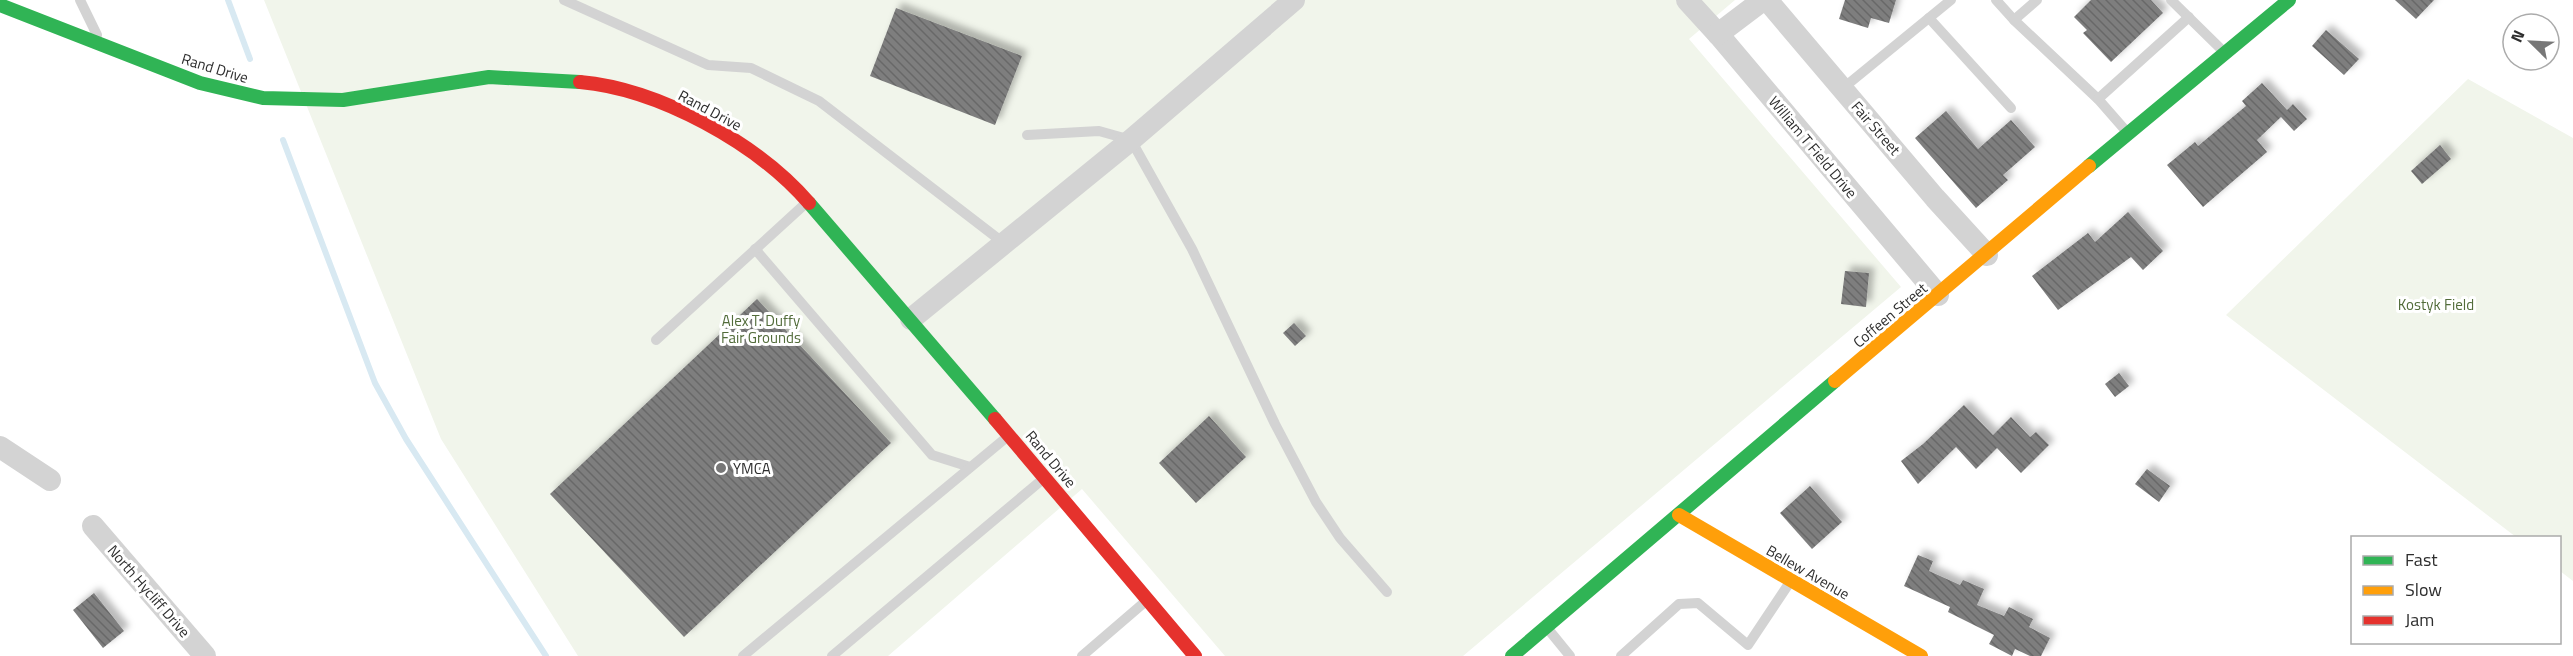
<svg xmlns="http://www.w3.org/2000/svg" width="2573" height="656" viewBox="0 0 2573 656" font-family="'Titillium Web',sans-serif">
	<style>
		.park { fill: #f1f5eb }
		.lines { fill: none; stroke-linecap: round; stroke-linejoin: round }
		.stream { stroke: #d8e9f2; stroke-width: 6 }
		.building { fill: url(#building-back-hatch); filter: url(#shadow) }
		.lane { stroke: #d3d3d3; stroke-width: 10 }
		.street { stroke: #d3d3d3; stroke-width: 22 }
		.fast { stroke: #30b455; stroke-width: 14 }
		.slow { stroke: #ff9f0a; stroke-width: 14 }
		.jam { stroke: #e5322d; stroke-width: 14 }
		.poi-dot { fill: #777; stroke: #fff; stroke-width: 2 }
		.labels { text-anchor: middle; dominant-baseline: central; stroke-width: 6; stroke-linejoin: round; paint-order: stroke }
		.street-label { font-size: 15px; fill: #2e2e2e; stroke: #fff }
		.park-label { font-size: 15px; fill: #526c3a; stroke: #fff }
		.poi-label { font-size: 15px; fill: #2e2e2e; stroke: #fff; text-anchor: start }
	</style>
	<defs>
		<pattern id="building-back-hatch" width="6" height="6" patternUnits="userSpaceOnUse" patternTransform="scale(1.5)"><rect width="6" height="6" fill="#7e7e7e"/><path d="M-1 5l2 2M0 0l6 6M5-1l2 2" fill="none" stroke="#686868"/></pattern>
		<filter id="shadow"><feDropShadow dx="5.5" dy="-5.5" stdDeviation="3" flood-color="#0004"/></filter>
	</defs>
	<rect width="100%" height="100%" fill="#fff"/>
	<!-- park -->
	<g class="park">
		<polygon points="264,0 1735,0 1689,39 1901,287 1463,656 1225,656 1082,489 888,656 578,656 441,439"/>
		<polygon points="2468,79 2573,138 2573,581 2560,571 2560,538 2516,537 2226,315"/>
	</g>
	<g class="lines">
		<!-- stream -->
		<g class="stream">
			<polyline points="228,0 250,59"/>
			<polyline points="283,140 375,383 406,439 546,656"/>
		</g>
	</g>
	<!-- building -->
	<g class="building">
		<polygon points="1845,0 1896,0 1889,23 1871,18 1868,28 1839,19"/>
		<polygon points="2091,0 2151,0 2163,13 2111,62 2083,33 2087,30 2074,17"/>
		<polygon points="2395,0 2434,0 2416,19"/>
		<polygon points="896,8 1022,56 995,125 870,76"/>
		<polygon points="2326,30 2359,59 2344,75 2312,46"/>
		<polygon points="2262,83 2287,110 2293,104 2307,119 2294,131 2281,117 2257,140 2267,152 2203,207 2167,165 2195,142 2198,146 2246,106 2242,101"/>
		<polygon points="1946,111 1978,149 2011,120 2035,147 2003,175 2008,180 1976,208 1915,138"/>
		<polygon points="2440,145 2451,159 2422,184 2411,171"/>
		<polygon points="2128,212 2163,251 2143,270 2131,257 2058,310 2032,276 2088,233 2095,242"/>
		<polygon points="1845,271 1869,273 1866,307 1841,304"/>
		<polygon points="757,299 891,443 684,637 550,494"/>
		<polygon points="1294,323 1306,336 1295,346 1283,333"/>
		<polygon points="2119,373 2129,386 2115,397 2105,384"/>
		<polygon points="1964,405 1993,435 2011,417 2030,437 2036,432 2049,445 2021,473 1997,448 1976,469 1956,447 1918,484 1901,461 1923,444"/>
		<polygon points="1209,416 1246,457 1196,503 1159,463"/>
		<polygon points="2147,469 2170,486 2159,502 2135,484"/>
		<polygon points="1810,486 1842,522 1812,549 1780,513"/>
		<polygon points="1918,555 1933,561 1929,571 1960,585 1963,580 1984,589 1977,605 2004,616 2009,607 2033,619 2029,627 2050,638 2041,656 2030,656 2015,649 2012,656 1989,644 1994,635 1948,612 1950,607 1904,586"/>
		<polygon points="94,593 124,631 103,648 73,610"/>
	</g>
	<g class="lines">
		<!-- lane -->
		<g class="lane">
			<polyline points="80,0 97,35"/>
			<polyline points="564,0 708,65 751,68 819,101 1005,244"/>
			<polyline points="1996,0 2014,20"/>
			<polyline points="2037,0 2014,20 2098,99 2126,131"/>
			<polyline points="2171,0 2224,52"/>
			<polyline points="1929,18 2011,108"/>
			<polyline points="1842,89 1951,0"/>
			<polyline points="2098,99 2189,17"/>
			<polyline points="1027,135 1099,131 1131,140 1192,249 1275,424 1316,502 1340,538 1387,592"/>
			<polyline points="755,249 932,455 970,467"/>
			<polyline points="656,340 805,204"/>
			<polyline points="1548,629 1570,656"/>
			<polyline points="743,656 1007,437"/>
			<polyline points="832,656 1043,479"/>
			<polyline points="1082,656 1146,601"/>
			<polyline points="1621,656 1679,604 1698,603 1748,645 1790,582"/>
		</g>
		<!-- street -->
		<g class="street">
			<polyline points="1687,0 1718,34 1938,295"/>
			<polyline points="1767,0 1935,198 1987,255"/>
			<polyline points="1718,34 1763,0"/>
			<polyline points="911,319 1131,140 1294,0"/>
			<polyline points="0,447 50,480"/>
			<polyline points="93,526 205,656"/>
		</g>
		<!-- fast -->
		<g class="fast">
			<polyline points="0,5 200,83 263,98 343,100 489,77 580,82"/>
			<polyline points="2089,166 2289,0"/>
			<polyline points="809,203 995,419"/>
			<polyline points="1512,656 1835,381"/>
		</g>
		<!-- slow -->
		<g class="slow">
			<polyline points="1835,381 2089,166"/>
			<polyline points="1679,515 1921,656"/>
		</g>
		<!-- jam -->
		<g class="jam">
			<path d="M 580,82 C 659,89 757,143 809,203"/>
			<polyline points="995,419 1195,656"/>
		</g>
	</g>
	<!-- markers -->
	<circle class="poi-dot" cx="721" cy="468" r="6"/>
	<g class="labels">
		<!-- street labels -->
		<g class="street-label">
			<text transform="translate(215 68) rotate(17)">Rand Drive</text>
			<text transform="translate(710 110) rotate(28)">Rand Drive</text>
			<text transform="translate(1876 128) rotate(49)">Fair Street</text>
			<text transform="translate(1813 147) rotate(50)">William T Field Drive</text>
			<text transform="translate(1890 315) rotate(-40)">Coffeen Street</text>
			<text transform="translate(1051 459) rotate(50)">Rand Drive</text>
			<text transform="translate(1808 572) rotate(30)">Bellew Avenue</text>
			<text transform="translate(149 591) rotate(49)">North Hycliff Drive</text>
		</g>
		<!-- park labels -->
		<g class="park-label">
			<text x="2436" y="304">Kostyk Field</text>
			<text x="761" y="320">Alex T. Duffy<tspan x="761" dy="17">Fair Grounds</tspan></text>
		</g>
		<!-- poi labels -->
		<g class="poi-label">
			<text x="733" y="468">YMCA</text>
		</g>
	</g>
	<!-- legend -->
	<rect x="2351" y="536" width="210" height="108" fill="#ffffff" stroke="#ababab" stroke-width="1.5"/>
	<rect x="2363" y="556" width="30" height="9" fill="#30b455" stroke="#ababab" stroke-width="1.5"/>
	<text x="2405" y="566" font-size="18" fill="#2e2e2e">Fast</text>
	<rect x="2363" y="586" width="30" height="9" fill="#ff9f0a" stroke="#ababab" stroke-width="1.5"/>
	<text x="2405" y="596" font-size="18" fill="#2e2e2e">Slow</text>
	<rect x="2363" y="616" width="30" height="9" fill="#e5322d" stroke="#ababab" stroke-width="1.5"/>
	<text x="2405" y="626" font-size="18" fill="#2e2e2e">Jam</text>
	<!-- north arrow -->
	<g transform="translate(2531 42) rotate(294)"><circle r="28" fill="#ffffff" stroke="#ababab" stroke-width="1.5"/>
	<path d="M0-4.5L10 22L0 15L-10 22Z" fill="#777777"/>
	<text y="-9" font-size="16" font-weight="bold" text-anchor="middle" fill="#2e2e2e">N</text>
	</g>
</svg>
